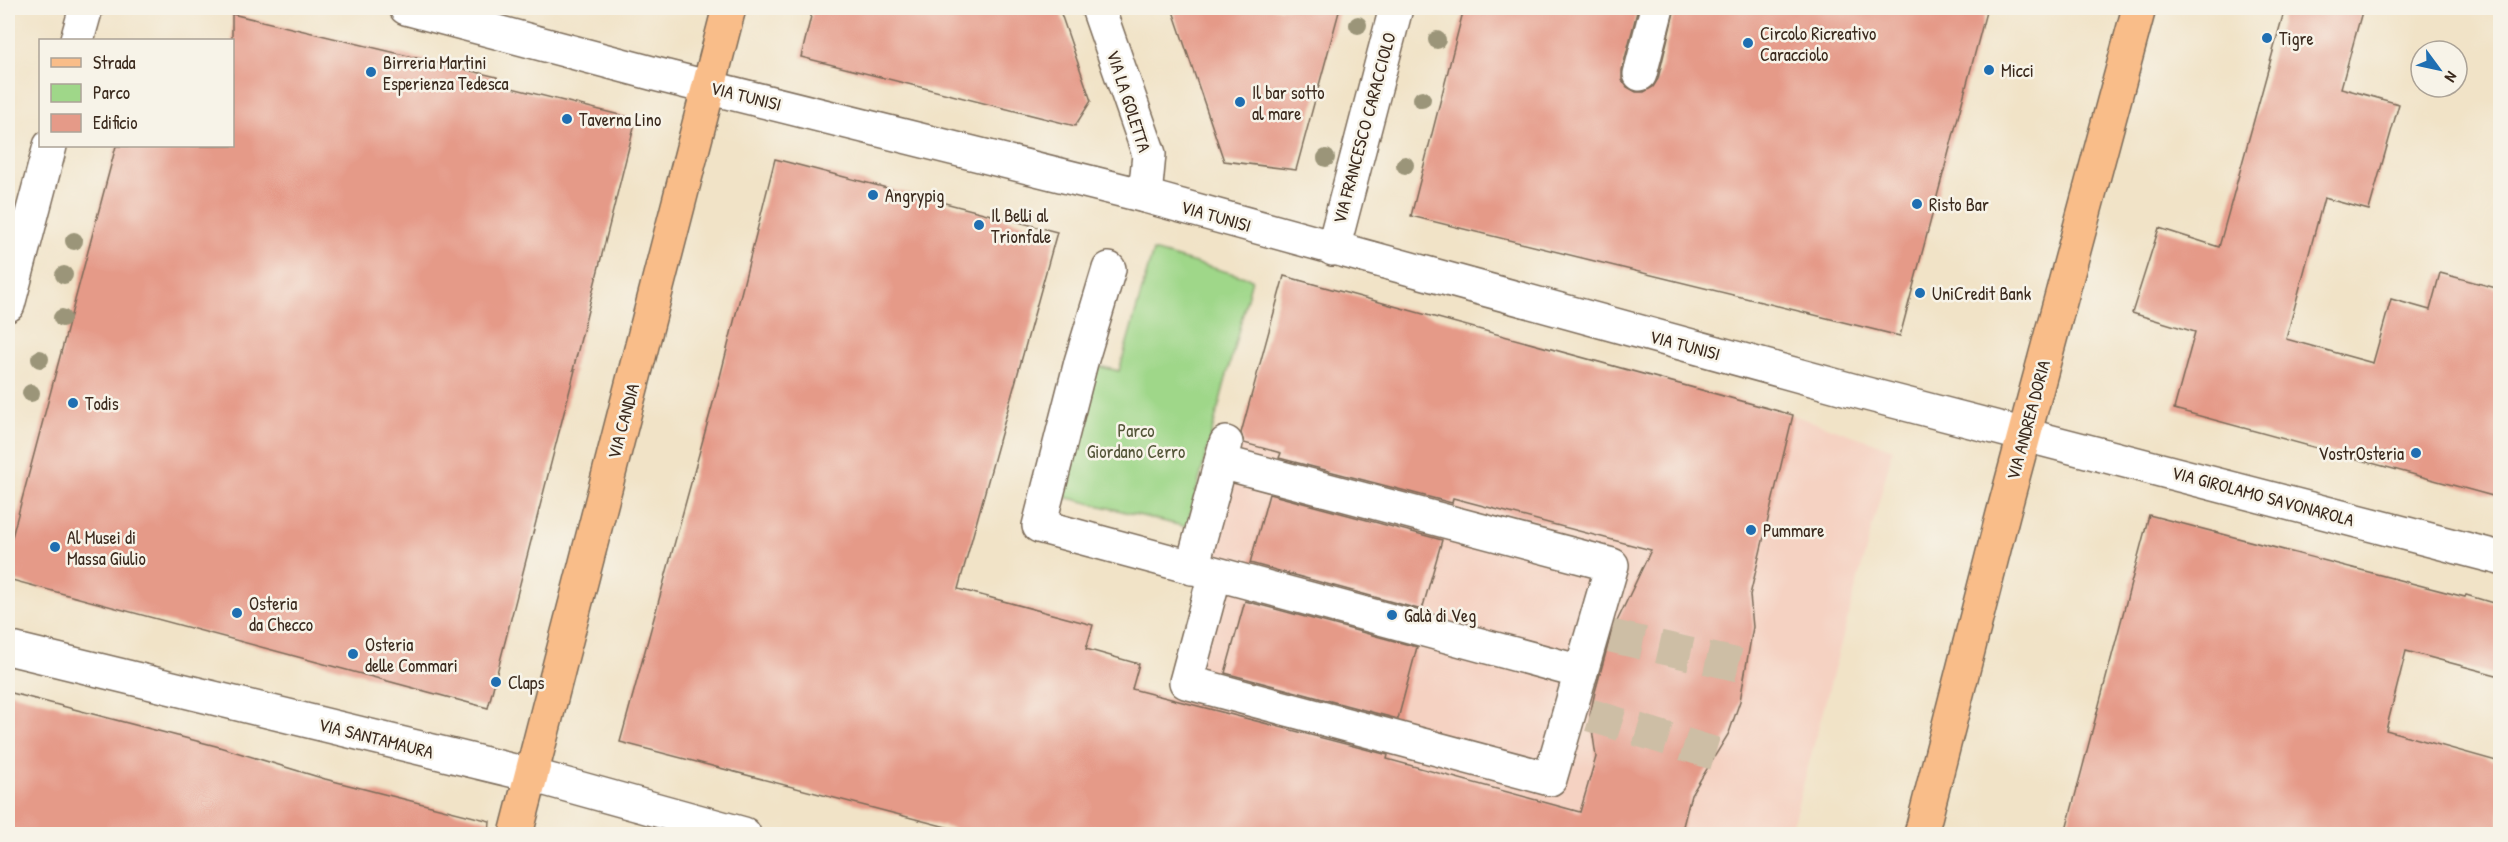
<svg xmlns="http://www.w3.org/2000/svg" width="2508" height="842" viewBox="0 0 2508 842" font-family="'Patrick Hand',sans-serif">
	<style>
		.built { fill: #f5d2c2 }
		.green { fill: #9fd789; stroke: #6d8054; stroke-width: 1.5 }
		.building { fill: #e59a88 }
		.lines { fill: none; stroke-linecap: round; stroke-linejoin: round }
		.minor-tunnel { stroke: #cdbea5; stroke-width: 33; stroke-dasharray: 33 16; stroke-linecap: butt }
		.minor-casing { stroke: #7b6b59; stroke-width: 36 }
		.major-casing { stroke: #7b6b59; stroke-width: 36 }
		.minor { stroke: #fff; stroke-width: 33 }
		.major { stroke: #f9bd89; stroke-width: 33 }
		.tree { fill: #9b9579 }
		.poi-dot { fill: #1f6fb2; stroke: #f7f3e8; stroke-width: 2 }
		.labels { text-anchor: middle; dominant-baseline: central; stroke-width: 5; stroke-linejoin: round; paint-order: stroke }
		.poi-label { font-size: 18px; fill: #3b2a1e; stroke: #f7f3e8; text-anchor: start }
		.street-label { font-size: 18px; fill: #3b2a1e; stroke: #f7f3e8 }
		.park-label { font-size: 18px; fill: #545539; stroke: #f7f3e8 }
	</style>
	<rect width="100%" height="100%" fill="#f7f3e8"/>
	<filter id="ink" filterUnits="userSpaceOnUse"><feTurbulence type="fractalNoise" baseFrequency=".0167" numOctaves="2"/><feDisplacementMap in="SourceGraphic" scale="12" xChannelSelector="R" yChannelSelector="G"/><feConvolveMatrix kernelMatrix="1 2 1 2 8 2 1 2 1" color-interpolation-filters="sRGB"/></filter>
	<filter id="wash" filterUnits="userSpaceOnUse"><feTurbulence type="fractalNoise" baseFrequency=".008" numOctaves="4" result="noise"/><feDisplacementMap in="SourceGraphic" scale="24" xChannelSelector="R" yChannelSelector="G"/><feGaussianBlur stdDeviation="1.35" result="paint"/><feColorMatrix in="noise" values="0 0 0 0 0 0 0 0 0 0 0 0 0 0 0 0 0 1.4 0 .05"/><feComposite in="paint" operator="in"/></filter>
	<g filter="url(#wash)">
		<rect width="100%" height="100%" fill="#f1e3c7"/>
		<!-- built -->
		<polygon class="built" points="1284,276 1793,415 1893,449 1790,834 1133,834"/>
		<!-- green -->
		<polygon class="green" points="1153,251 1252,279 1187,527 1048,493 1081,362 1119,371"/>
		<g id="blocks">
			<!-- building -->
			<g class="building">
				<polygon points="813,8 1059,8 1091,101 1075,126 801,57"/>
				<polygon points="1172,8 1340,8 1296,170 1224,161"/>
				<polygon points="1464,8 1638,8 1622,70 1622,80 1627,87 1636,92 1644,92 1653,87 1658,79 1675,8 1987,8 1900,336 1411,216"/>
				<polygon points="2285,8 2363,8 2341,88 2399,104 2369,210 2324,198 2286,339 2373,363 2391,299 2430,310 2440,273 2500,289 2500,498 2174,409 2195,332 2132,313 2159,228 2219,247"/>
				<polygon points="232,14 497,77 496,84 636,119 573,370 575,370 488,708 8,579 8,552 116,146 232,146"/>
				<polygon points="775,159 1057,232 958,589 1093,625 1086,649 1139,664 1132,689 1388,755 1387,759 1580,812 1596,757 1590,715 1595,692 1611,634 1651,550 1453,498 1452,503 1279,458 1281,453 1244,443 1241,433 1284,276 1793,415 1750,595 1753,627 1740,701 1729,733 1691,795 1681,834 973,834 620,742 719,381"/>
				<polygon points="1269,494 1442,540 1422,610 1250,563"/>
				<polygon points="2149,515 2465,597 2466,595 2500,605 2500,676 2406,651 2386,730 2500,762 2500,834 2065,834"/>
				<polygon points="1245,601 1417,647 1398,719 1225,673"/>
				<polygon points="8,692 216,746 325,779 490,821 489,834 8,834"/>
			</g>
		</g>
	</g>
	<g filter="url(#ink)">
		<use href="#blocks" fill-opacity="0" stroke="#7b6b59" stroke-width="1.5"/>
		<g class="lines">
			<!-- minor-tunnel -->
			<g class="minor-tunnel">
				<polyline points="1611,636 1747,667"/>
				<polyline points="1590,715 1716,754"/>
			</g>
			<defs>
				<g id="minor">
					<polyline points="406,8 659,75 1145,196 1859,392 2500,558"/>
					<polyline points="1098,8 1149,154 1145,196"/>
					<polyline points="77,40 86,8"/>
					<polyline points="1640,74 1657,8"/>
					<polyline points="1333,249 1396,8"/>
					<polyline points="1109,269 1081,362 1039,526 1581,672"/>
					<polyline points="8,305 50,146"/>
					<polyline points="1192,568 1226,443"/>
					<polyline points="1215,574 1186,682 1550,779 1612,565 1221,462"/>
					<polyline points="8,648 531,775 744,834"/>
				</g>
				<g id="major">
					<polyline points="516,834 729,8"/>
					<polyline points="1921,834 2003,514 2139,8"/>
				</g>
			</defs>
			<!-- minor casing -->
			<use href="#minor" class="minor-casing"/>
			<!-- major casing -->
			<use href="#major" class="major-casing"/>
			<!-- minor -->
			<use href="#minor" class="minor"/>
			<!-- major -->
			<use href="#major" class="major"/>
		</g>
		<!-- trees -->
		<g class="tree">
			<circle cx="1358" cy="25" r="9"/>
			<circle cx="1437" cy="40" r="9"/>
			<circle cx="1422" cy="99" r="9"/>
			<circle cx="1326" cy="158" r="9"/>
			<circle cx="1405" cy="165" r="9"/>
			<circle cx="74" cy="241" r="9"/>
			<circle cx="64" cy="275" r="9"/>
			<circle cx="62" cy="318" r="9"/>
			<circle cx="40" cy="359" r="9"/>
			<circle cx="31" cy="393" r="9"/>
		</g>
	</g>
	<!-- markers -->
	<g class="poi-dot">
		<circle cx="2267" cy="38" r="6"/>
		<circle cx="1748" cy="43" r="6"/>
		<circle cx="1989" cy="70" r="6"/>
		<circle cx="371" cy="72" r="6"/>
		<circle cx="1240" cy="102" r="6"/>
		<circle cx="567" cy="119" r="6"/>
		<circle cx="873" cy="195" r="6"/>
		<circle cx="1917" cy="204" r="6"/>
		<circle cx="979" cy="225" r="6"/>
		<circle cx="1920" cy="293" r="6"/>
		<circle cx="73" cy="403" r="6"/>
		<circle cx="2416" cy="453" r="6"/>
		<circle cx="1751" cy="530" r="6"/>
		<circle cx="55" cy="547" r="6"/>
		<circle cx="237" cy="613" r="6"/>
		<circle cx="1392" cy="615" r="6"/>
		<circle cx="353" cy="654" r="6"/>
		<circle cx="496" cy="682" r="6"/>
	</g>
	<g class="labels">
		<!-- poi labels -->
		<g class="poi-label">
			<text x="1760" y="33">Circolo Ricreativo<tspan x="1760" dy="21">Caracciolo</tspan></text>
			<text x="2279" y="38">Tigre</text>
			<text x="383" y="62">Birreria Martini<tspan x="383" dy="21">Esperienza Tedesca</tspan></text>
			<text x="2001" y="70">Micci</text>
			<text x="1252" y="92">Il bar sotto<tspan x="1252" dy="21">al mare</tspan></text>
			<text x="579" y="119">Taverna Lino</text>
			<text x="885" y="195">Angrypig</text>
			<text x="1929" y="204">Risto Bar</text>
			<text x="991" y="215">Il Belli al<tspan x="991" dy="21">Trionfale</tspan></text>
			<text x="1932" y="293">UniCredit Bank</text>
			<text x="85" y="403">Todis</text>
			<text x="2404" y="453" text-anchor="end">VostrOsteria</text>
			<text x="1763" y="530">Pummare</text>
			<text x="67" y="537">Al Musei di<tspan x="67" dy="21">Massa Giulio</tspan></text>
			<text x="249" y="603">Osteria<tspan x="249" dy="21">da Checco</tspan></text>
			<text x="1404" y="615">Galà di Veg</text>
			<text x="365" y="644">Osteria<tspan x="365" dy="21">delle Commari</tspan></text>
			<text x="508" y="682">Claps</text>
		</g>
		<!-- street labels -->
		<g class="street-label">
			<text transform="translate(746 96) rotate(14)">VIA TUNISI</text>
			<text transform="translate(1129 101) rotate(72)">VIA LA GOLETTA</text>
			<text transform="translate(1364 128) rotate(-75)">VIA FRANCESCO CARACCIOLO</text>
			<text transform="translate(1216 216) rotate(16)">VIA TUNISI</text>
			<text transform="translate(1685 345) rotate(15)">VIA TUNISI</text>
			<text transform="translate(2028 420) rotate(-75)">VIA ANDREA DORIA</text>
			<text transform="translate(623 421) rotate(-75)">VIA CANDIA</text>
			<text transform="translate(2263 496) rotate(15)">VIA GIROLAMO SAVONAROLA</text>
			<text transform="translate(376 738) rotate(14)">VIA SANTAMAURA</text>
		</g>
		<!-- park labels -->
		<g class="park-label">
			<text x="1136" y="430">Parco<tspan x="1136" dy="21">Giordano Cerro</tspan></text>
		</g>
	</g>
	<!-- margin -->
	<rect width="2508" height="842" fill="none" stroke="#f7f3e8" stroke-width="30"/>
	<!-- legend -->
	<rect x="39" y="39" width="195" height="108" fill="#f7f3e8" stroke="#aca397" stroke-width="1.5"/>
	<rect x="51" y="58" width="30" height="9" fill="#f9bd89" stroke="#aca397" stroke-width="1.5"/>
	<text x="93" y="69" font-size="18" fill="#3b2a1e">Strada</text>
	<rect x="51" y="84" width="30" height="18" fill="#9fd789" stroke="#aca397" stroke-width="1.5"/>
	<text x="93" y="99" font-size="18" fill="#3b2a1e">Parco</text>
	<rect x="51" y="114" width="30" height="18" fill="#e59a88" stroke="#aca397" stroke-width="1.5"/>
	<text x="93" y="129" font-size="18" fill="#3b2a1e">Edificio</text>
	<!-- north arrow -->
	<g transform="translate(2439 69) rotate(123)"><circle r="28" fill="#f7f3e8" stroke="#aca397" stroke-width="1.5"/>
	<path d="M0-4.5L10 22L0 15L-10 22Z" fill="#1f6fb2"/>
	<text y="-9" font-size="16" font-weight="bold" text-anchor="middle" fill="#3b2a1e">N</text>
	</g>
</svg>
